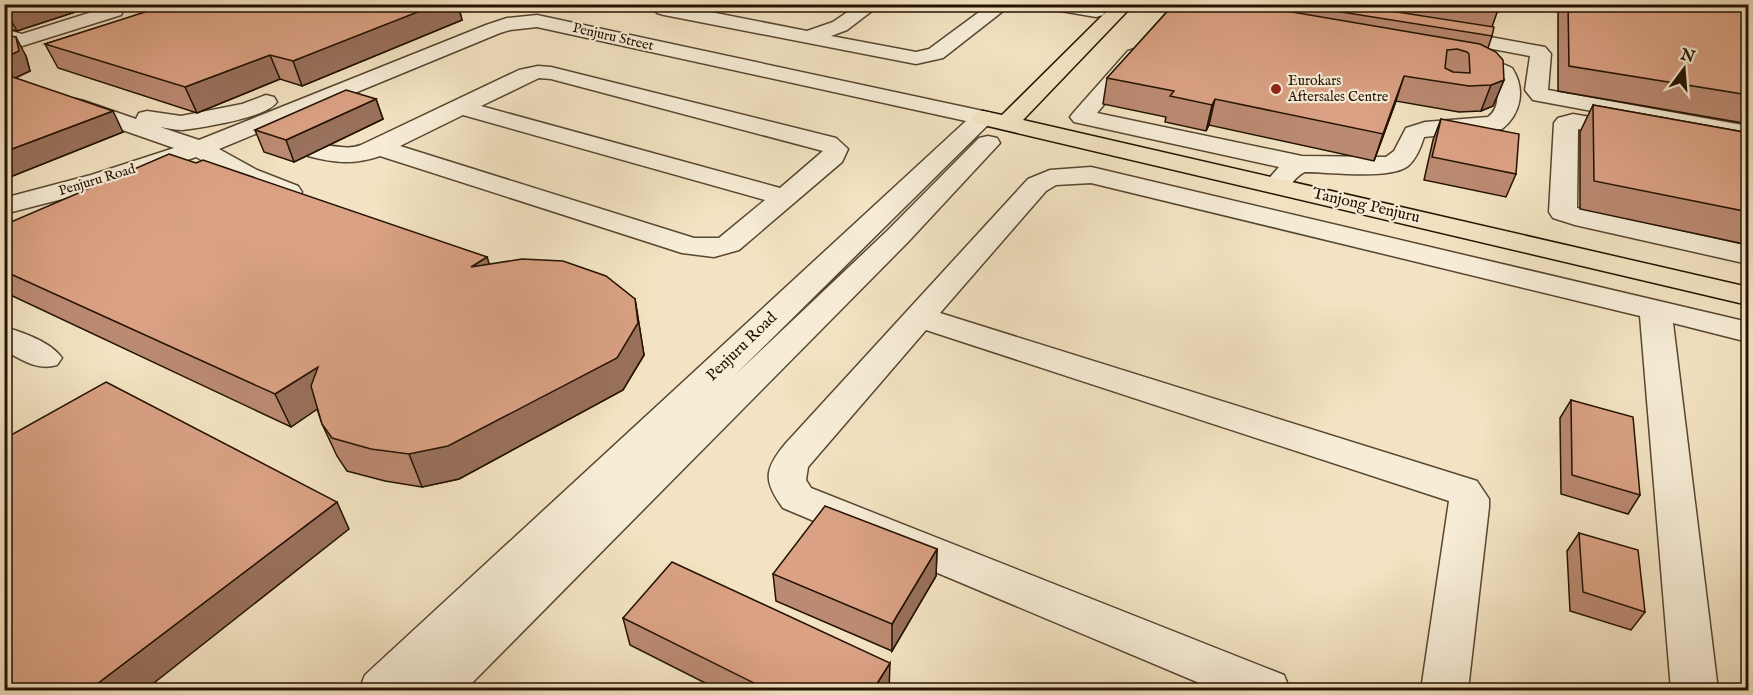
<svg xmlns="http://www.w3.org/2000/svg" width="1753" height="695" viewBox="0 0 1753 695" font-family="'IM FELL English',serif">
	<style>
		.lines { fill: none; stroke-linecap: round; stroke-linejoin: round }
		.minor-casing { stroke: #574631; stroke-width: 3 }
		.major-casing { stroke: #231201; stroke-width: 3 }
		.minor { fill: #f7edd7; fill-rule: evenodd }
		.major { fill: #f3e3c2; fill-rule: evenodd }
		.wall { fill: #bb8a72; stroke: #231201; stroke-width: 1.5 }
		.shaded-wall { fill: #99715c; stroke: #231201; stroke-width: 1.5 }
		.building { fill: #daa184; stroke: #231201; stroke-width: 1.5; fill-rule: evenodd }
		.poi-dot { fill: #8f2418; stroke: #f7edd7; stroke-width: 2 }
		.labels { text-anchor: middle; dominant-baseline: central; stroke-width: 4.5; stroke-linejoin: round; paint-order: stroke }
		.far-street-label { font-size: 14px; fill: #231201; stroke: #f7edd7 }
		.far-poi-label { font-size: 14px; fill: #231201; stroke: #f7edd7; text-anchor: start }
		.street-label { font-size: 16px; fill: #231201; stroke: #f7edd7 }
	</style>
	<rect width="100%" height="100%" fill="#f3e3c2"/>
	<filter id="stains"><feTurbulence type="fractalNoise" baseFrequency=".00333" numOctaves="4"/><feColorMatrix values="0 0 0 0 .2 0 0 0 0 .09 0 0 0 0 .02 0 0 0 .5 -.17"/></filter>
	<radialGradient id="worn" r=".72"><stop offset=".6" stop-color="#630" stop-opacity="0"/><stop offset="1" stop-color="#630" stop-opacity=".3"/></radialGradient>
	<g class="lines">
		<defs>
			<g id="minor">
				<polygon points="670,4 807,31 833,22 859,4 881,4 847,30 831,36 916,52 929,49 990,4 1012,4 943,58 916,64 664,15 657,13 655,9 657,5"/>
				<polygon points="1046,4 1091,4 1103,7 1105,11 1103,15 1096,17 1055,10 1048,8"/>
				<polygon points="114,5 121,7 123,11 121,15 22,46 4,41 4,29 22,34"/>
				<path d="M 537,15 L 983,111 L 991,113 L 995,118 L 734,376 L 888,230 L 979,138 L 988,136 L 997,138 L 1000,143 L 908,242 L 465,690 L 359,690 L 365,675 L 966,121 L 537,27 L 510,30 L 500,33 L 219,149 L 257,170 L 298,186 L 302,192 L 298,198 C 272,204 221,170 196,157 L 109,187 L 4,214 L 4,198 L 91,175 L 174,148 L 68,111 L 65,106 L 68,101 L 76,99 L 84,101 L 136,119 L 139,113 L 147,111 L 181,116 L 242,104 L 266,95 L 274,97 L 277,102 C 266,118 204,127 183,130 C 176,130 168,128 160,127 L 199,140 L 486,25 L 507,18 Z"/>
				<polygon points="1446,29 1545,47 1551,54 1548,90 1748,126 1748,140 1533,100 1525,90 1530,56 1439,39 1436,35 1439,31"/>
				<path d="M 1135,49 L 1142,51 L 1145,55 L 1097,113 L 1302,156 L 1386,157 L 1394,151 L 1406,128 L 1425,122 L 1488,117 C 1501,107 1498,91 1494,76 L 1453,66 L 1450,62 L 1453,58 C 1470,53 1496,60 1512,68 C 1526,89 1521,114 1502,129 L 1424,137 C 1421,147 1416,159 1408,166 C 1390,180 1329,172 1305,172 C 1288,180 1291,197 1267,191 L 1263,185 L 1279,167 L 1074,122 L 1070,117 L 1074,112 L 1128,51 Z"/>
				<path d="M 538,66 L 551,67 L 836,138 L 848,149 L 842,162 L 739,250 L 714,257 L 682,253 L 380,156 C 354,165 334,163 308,156 L 305,151 L 308,146 C 326,141 343,152 361,145 L 519,70 ZM 539,78 L 551,79 L 823,151 L 780,188 L 481,106 ZM 463,115 L 765,200 L 719,238 L 694,238 L 400,146 Z"/>
				<polygon points="1573,114 1618,122 1622,127 1618,132 1610,134 1578,129 1577,208 1748,246 1748,264 1575,225 1553,218 1549,212 1554,123 1558,118"/>
				<path d="M 1091,167 L 1748,322 L 1748,342 L 1673,323 L 1718,690 L 1671,690 L 1640,316 L 1091,183 L 1056,185 L 1046,191 L 940,313 L 1477,481 L 1489,499 L 1489,507 L 1468,690 L 1421,690 L 1449,501 L 926,330 L 808,467 L 806,480 L 811,488 L 1284,675 L 1290,690 L 1216,690 L 783,508 C 763,481 764,469 786,443 L 1028,179 L 1050,170 Z"/>
				<path d="M 4,327 C 22,332 51,342 62,358 L 57,365 C 37,371 22,360 4,350 Z"/>
			</g>
			<polygon id="major" points="1114,4 1134,4 1023,120 1748,287 1748,305 975,123 971,118 975,113 983,111 1002,115"/>
		</defs>
		<!-- minor casing -->
		<use href="#minor" class="minor-casing"/>
		<!-- major casing -->
		<use href="#major" class="major-casing"/>
		<!-- minor -->
		<use href="#minor" class="minor"/>
		<!-- major -->
		<use href="#major" class="major"/>
	</g>
	<!-- wall -->
	<g class="wall">
		<polygon points="4,4 71,4 75,12 17,31 4,28"/>
		<polygon points="167,4 458,4 462,20 302,86 280,79 197,113 58,68 45,44 169,5"/>
		<polygon points="1174,4 1500,4 1492,27 1492,36 1488,48 1504,80 1493,106 1481,111 1459,112 1396,101 1374,161 1209,125 1206,131 1165,122 1166,117 1103,104 1107,78"/>
		<polygon points="1558,4 1749,4 1749,124 1558,91"/>
		<polygon points="4,34 26,56 30,71 15,78 123,132 10,177 4,175"/>
		<polygon points="376,99 383,119 294,162 264,152 255,130"/>
		<polygon points="1593,105 1749,133 1749,245 1580,209 1580,132"/>
		<polygon points="1441,119 1516,174 1506,197 1424,180 1433,140"/>
		<polygon points="196,163 487,257 489,264 635,299 644,355 623,390 459,479 422,487 385,481 347,471 337,456 322,424 317,409 291,427 4,292 4,225"/>
		<polygon points="1571,400 1640,495 1628,514 1561,494 1560,418"/>
		<polygon points="1579,533 1645,612 1631,630 1570,611 1567,551"/>
		<polygon points="937,549 936,576 892,651 776,601 773,574"/>
		<polygon points="623,618 889,690 719,690 630,645"/>
	</g>
	<!-- shaded-wall -->
	<g class="shaded-wall">
		<polygon points="15,4 71,4 75,12 17,31 4,8"/>
		<polygon points="429,4 458,4 462,20 302,86 293,61"/>
		<polygon points="16,37 26,56 30,71 4,83 4,58"/>
		<polygon points="270,55 280,79 197,113 185,87"/>
		<polygon points="1404,76 1396,101 1374,161 1383,134"/>
		<polygon points="1504,80 1493,106 1481,111 1491,85"/>
		<polygon points="376,99 383,119 294,162 286,140"/>
		<polygon points="1215,99 1209,125 1206,131 1212,105"/>
		<polygon points="113,111 123,132 10,177 4,168 4,152"/>
		<polygon points="487,257 496,287 471,267"/>
		<polygon points="635,299 644,355 623,390 459,479 422,487 409,454"/>
		<polygon points="318,367 332,399 291,427 275,394"/>
		<polygon points="337,502 349,529 145,690 89,690"/>
		<polygon points="937,549 936,576 892,651 892,624"/>
		<polygon points="890,663 889,690 873,690"/>
	</g>
	<!-- building -->
	<g class="building">
		<polygon points="4,4 15,4 4,8"/>
		<polygon points="170,4 438,4 293,61 270,55 185,87 45,44"/>
		<path d="M 1174,4 L 1245,4 L 1480,44 L 1496,52 L 1503,60 L 1504,80 L 1491,85 L 1469,86 L 1404,76 L 1383,134 L 1215,99 L 1212,105 L 1170,96 L 1174,91 L 1107,78 ZM 1457,49 L 1467,52 L 1469,54 L 1470,73 L 1453,72 L 1445,68 L 1447,50 Z"/>
		<polygon points="1291,4 1346,4 1494,27 1492,36"/>
		<polygon points="1447,4 1500,4 1498,12"/>
		<polygon points="1568,4 1749,4 1749,95 1569,66"/>
		<polygon points="4,34 16,37 19,51 4,58"/>
		<polygon points="4,74 113,111 4,152"/>
		<polygon points="346,90 376,99 286,140 255,130"/>
		<polygon points="1593,105 1749,133 1749,212 1594,181"/>
		<polygon points="1441,119 1519,134 1516,174 1432,157"/>
		<polygon points="169,154 196,163 203,160 487,257 471,267 522,259 563,261 606,276 635,299 638,323 617,358 448,446 409,454 371,449 332,438 322,424 311,386 318,367 275,394 4,271 4,225"/>
		<polygon points="106,382 337,502 89,690 4,690 4,439"/>
		<polygon points="1571,400 1633,417 1640,495 1572,475"/>
		<polygon points="825,506 937,549 892,624 773,574"/>
		<polygon points="1579,533 1638,550 1645,612 1583,592"/>
		<polygon points="672,562 890,663 873,690 768,690 623,618"/>
	</g>
	<!-- markers -->
	<circle class="poi-dot" cx="1276" cy="89" r="6"/>
	<g class="labels">
		<!-- far-street labels -->
		<g class="far-street-label">
			<text transform="translate(613 37) rotate(13)">Penjuru Street</text>
			<text transform="translate(97 180) rotate(-17)">Penjuru Road</text>
		</g>
		<!-- far-poi labels -->
		<g class="far-poi-label">
			<text x="1288" y="81">Eurokars<tspan x="1288" dy="16">Aftersales Centre</tspan></text>
		</g>
		<!-- street labels -->
		<g class="street-label">
			<text transform="translate(1366 206) rotate(13)">Tanjong Penjuru</text>
			<text transform="translate(742 347) rotate(-44)">Penjuru Road</text>
		</g>
	</g>
	<!-- margin -->
	<rect width="1753" height="695" fill="none" stroke="#f3e3c2" stroke-width="24"/>
	<rect x="6" y="6" width="1741" height="683" fill="none" stroke="#231201" stroke-width="3"/>
	<rect x="12" y="12" width="1729" height="671" fill="none" stroke="#231201" stroke-width="1.5"/>
	<!-- north arrow -->
	<g transform="translate(1684 69) rotate(16)" stroke="#f7edd7" stroke-width="4.5" paint-order="stroke">
	<path d="M0-4.5L10 22L0 15L-10 22Z" fill="#231201"/>
	<text y="-9" font-size="16" font-weight="bold" text-anchor="middle" fill="#231201">N</text>
	</g>
	<rect width="100%" height="100%" filter="url(#stains)"/>
	<rect width="100%" height="100%" fill="url(#worn)"/>
</svg>
